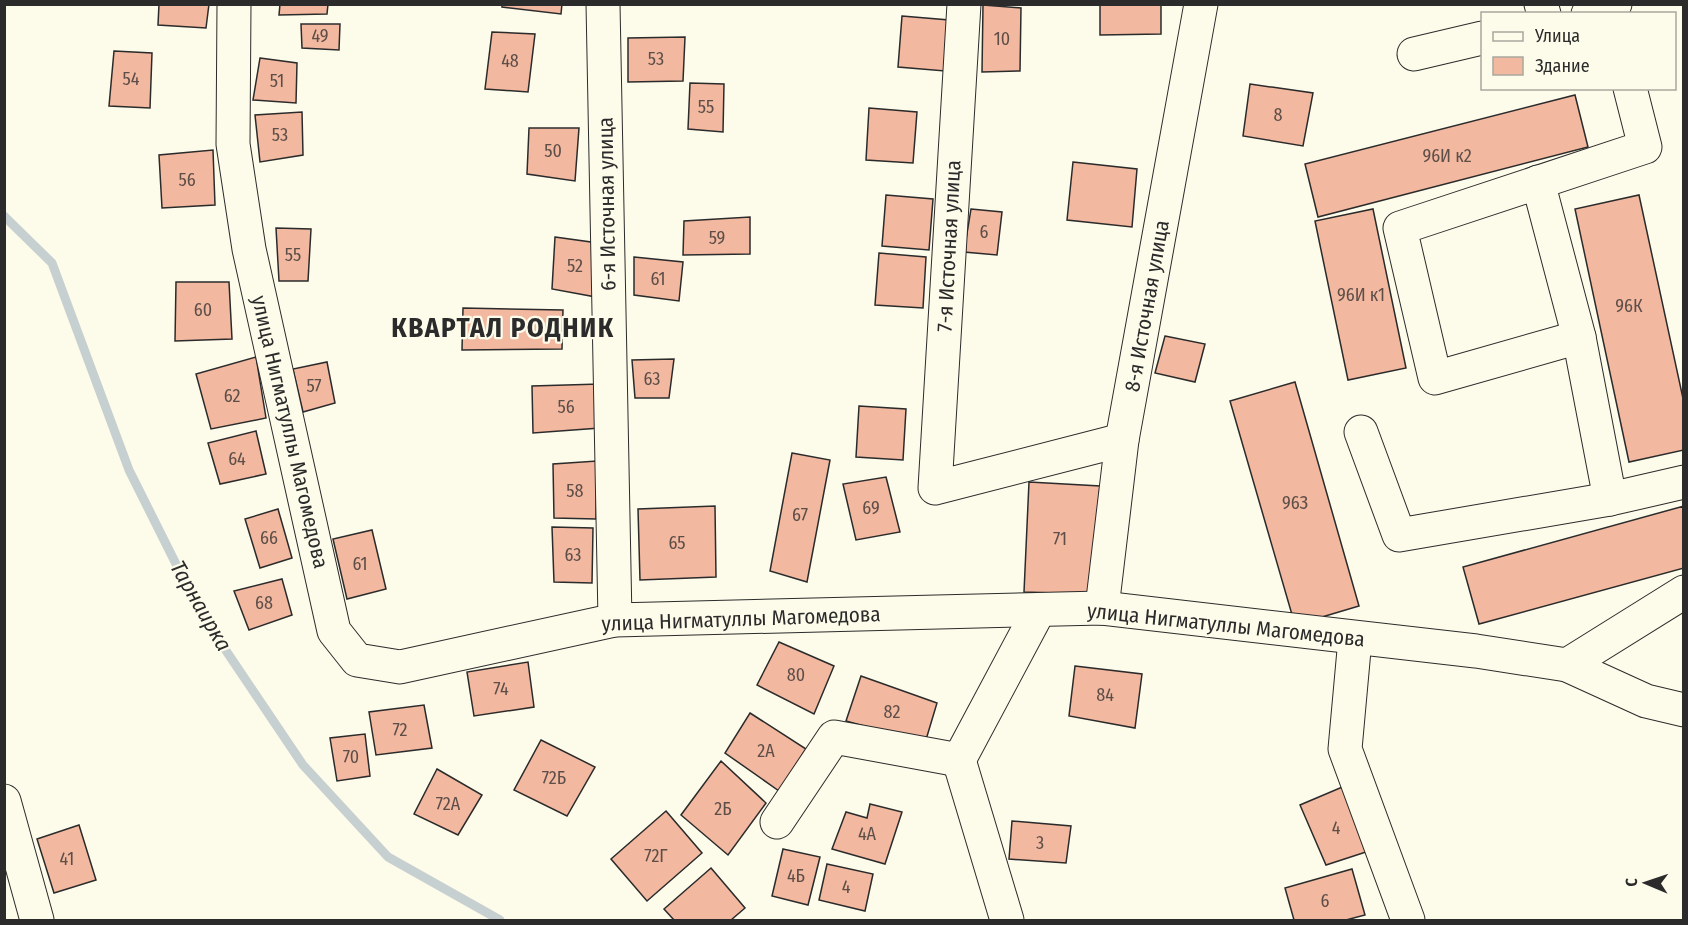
<svg xmlns="http://www.w3.org/2000/svg" width="1688" height="925" viewBox="0 0 1688 925" font-family="'Fira Sans Condensed',sans-serif">
	<style>
		.lines { fill: none; stroke-linecap: round; stroke-linejoin: round }
		.stream { stroke: #c7d0d0; stroke-width: 9 }
		.building { fill: #f2b8a0; stroke: #2b2b2b; stroke-width: 1.5 }
		.minor-casing { stroke: #2b2b2b; stroke-width: 35 }
		.minor { stroke: #fdfbea; stroke-width: 33 }
		.labels { text-anchor: middle; dominant-baseline: central; stroke-width: 4.5; stroke-linejoin: round; paint-order: stroke }
		.number-label { font-size: 18px; fill: #5d4e48 }
		.street-label { font-size: 21px; fill: #2b2b2b; stroke: #fdfbea }
		.water-label { font-size: 22px; font-style: italic; fill: #2b2b2b; stroke: #fdfbea }
		.district-label { font-size: 27px; font-weight: bold; letter-spacing: 1.5px; fill: #2b2b2b; stroke: #fdfbea }
	</style>
	<rect width="100%" height="100%" fill="#fdfbea"/>
	<g class="lines">
		<!-- stream -->
		<polyline class="stream" points="4,216 52,263 129,470 200,612 303,765 388,857 500,920"/>
	</g>
	<!-- building -->
	<g class="building">
		<polygon points="159,4 209,4 206,28 158,25"/>
		<polygon points="280,4 328,4 327,14 279,15"/>
		<polygon points="502,4 562,4 561,14 502,7"/>
		<polygon points="1100,4 1161,4 1161,34 1100,35"/>
		<polygon points="983,5 1021,8 1020,71 982,72"/>
		<polygon points="902,16 949,20 945,71 898,67"/>
		<polygon points="301,24 340,24 339,50 302,48"/>
		<polygon points="492,32 535,34 528,92 485,89"/>
		<polygon points="685,37 683,81 628,82 628,38"/>
		<polygon points="114,51 152,53 150,108 109,106"/>
		<polygon points="260,58 297,63 296,103 253,100"/>
		<polygon points="690,83 724,84 723,132 688,129"/>
		<polygon points="1250,84 1313,93 1303,146 1243,136"/>
		<polygon points="1575,95 1588,147 1318,217 1305,164"/>
		<polygon points="869,108 917,112 913,163 866,160"/>
		<polygon points="302,112 303,155 260,162 255,115"/>
		<polygon points="529,128 579,128 575,181 527,174"/>
		<polygon points="213,150 215,205 162,208 159,155"/>
		<polygon points="1073,162 1137,169 1132,227 1067,220"/>
		<polygon points="886,195 933,199 929,250 882,246"/>
		<polygon points="1639,195 1684,403 1684,450 1629,462 1575,209"/>
		<polygon points="971,209 1002,212 997,255 964,252"/>
		<polygon points="1373,209 1406,368 1348,380 1315,221"/>
		<polygon points="750,217 750,254 683,255 684,221"/>
		<polygon points="276,228 311,229 308,281 279,281"/>
		<polygon points="555,237 598,243 596,297 552,289"/>
		<polygon points="879,253 926,257 923,308 875,305"/>
		<polygon points="634,257 683,262 679,301 634,295"/>
		<polygon points="176,282 229,282 232,339 175,341"/>
		<polygon points="463,308 563,310 562,349 462,350"/>
		<polygon points="1165,336 1205,344 1195,382 1155,373"/>
		<polygon points="256,357 266,418 211,429 196,374"/>
		<polygon points="674,359 669,398 635,398 632,360"/>
		<polygon points="327,362 335,403 303,412 293,369"/>
		<polygon points="1295,382 1359,606 1295,625 1230,401"/>
		<polygon points="600,384 600,428 533,433 532,386"/>
		<polygon points="859,406 906,409 903,460 856,457"/>
		<polygon points="256,431 266,474 220,484 208,443"/>
		<polygon points="792,453 830,460 807,582 770,571"/>
		<polygon points="597,461 596,519 554,518 553,464"/>
		<polygon points="886,477 900,532 856,540 843,484"/>
		<polygon points="1029,482 1100,486 1089,594 1024,592"/>
		<polygon points="715,506 716,577 640,580 638,509"/>
		<polygon points="1684,506 1684,568 1479,624 1463,567"/>
		<polygon points="278,509 292,558 260,568 245,519"/>
		<polygon points="552,527 593,528 592,583 554,582"/>
		<polygon points="372,530 386,589 347,599 333,539"/>
		<polygon points="282,579 292,615 249,630 234,591"/>
		<polygon points="779,642 834,666 814,714 757,685"/>
		<polygon points="528,662 534,707 474,716 467,672"/>
		<polygon points="1075,666 1142,674 1135,728 1069,716"/>
		<polygon points="861,676 937,703 925,743 846,721"/>
		<polygon points="424,705 432,748 376,755 369,712"/>
		<polygon points="750,713 806,749 779,791 725,753"/>
		<polygon points="365,734 370,776 337,781 330,738"/>
		<polygon points="541,740 595,767 567,816 514,790"/>
		<polygon points="721,761 766,803 728,855 681,815"/>
		<polygon points="437,769 482,795 458,835 414,814"/>
		<polygon points="1347,785 1369,851 1326,865 1300,805"/>
		<polygon points="870,804 902,812 885,864 832,849 846,812 867,818"/>
		<polygon points="666,811 702,853 647,901 611,859"/>
		<polygon points="1012,821 1071,826 1066,863 1009,859"/>
		<polygon points="79,825 96,880 54,893 37,839"/>
		<polygon points="783,849 820,857 808,905 772,896"/>
		<polygon points="827,864 873,874 865,911 819,900"/>
		<polygon points="711,868 745,908 731,920 674,920 664,909"/>
		<polygon points="1352,869 1365,915 1346,920 1294,920 1285,888"/>
	</g>
	<g class="lines">
		<defs>
			<g id="minor">
				<polyline points="234,4 233,144 249,249 334,631 357,660 400,667 615,620 1102,608 1476,651 1567,665 1646,701 1684,710"/>
				<polyline points="603,4 615,620"/>
				<polyline points="964,4 935,488 1122,440"/>
				<polyline points="1541,4 1544,14"/>
				<polyline points="1588,14 1615,4"/>
				<polyline points="1414,54 1482,38"/>
				<polyline points="1538,182 1579,337 1610,499"/>
				<polyline points="1579,337 1435,378 1400,228 1645,147 1630,88"/>
				<polyline points="1361,432 1399,535 1610,499 1684,482"/>
				<polyline points="1102,608 1122,440 1201,4"/>
				<polyline points="1355,639 1345,749 1408,920"/>
				<polyline points="1567,665 1684,592"/>
				<polyline points="959,760 1007,920"/>
				<polyline points="4,801 37,920"/>
				<polyline points="777,822 834,737 959,760 1039,610"/>
			</g>
		</defs>
		<!-- minor casing -->
		<use href="#minor" class="minor-casing"/>
		<!-- minor -->
		<use href="#minor" class="minor"/>
	</g>
	<g class="labels">
		<!-- number labels -->
		<g class="number-label">
			<text x="320" y="36">49</text>
			<text x="1002" y="39">10</text>
			<text x="656" y="59">53</text>
			<text x="510" y="61">48</text>
			<text x="131" y="79">54</text>
			<text x="277" y="81">51</text>
			<text x="706" y="107">55</text>
			<text x="1278" y="115">8</text>
			<text x="280" y="135">53</text>
			<text x="553" y="151">50</text>
			<text x="1447" y="156">96И к2</text>
			<text x="187" y="180">56</text>
			<text x="984" y="232">6</text>
			<text x="717" y="238">59</text>
			<text x="293" y="255">55</text>
			<text x="575" y="266">52</text>
			<text x="658" y="279">61</text>
			<text x="1361" y="295">96И к1</text>
			<text x="1629" y="306">96К</text>
			<text x="203" y="310">60</text>
			<text x="652" y="379">63</text>
			<text x="314" y="386">57</text>
			<text x="232" y="396">62</text>
			<text x="566" y="407">56</text>
			<text x="237" y="459">64</text>
			<text x="575" y="491">58</text>
			<text x="1295" y="503">96З</text>
			<text x="871" y="508">69</text>
			<text x="800" y="515">67</text>
			<text x="269" y="538">66</text>
			<text x="1060" y="539">71</text>
			<text x="677" y="543">65</text>
			<text x="573" y="555">63</text>
			<text x="360" y="564">61</text>
			<text x="264" y="603">68</text>
			<text x="796" y="675">80</text>
			<text x="501" y="689">74</text>
			<text x="1105" y="695">84</text>
			<text x="892" y="712">82</text>
			<text x="400" y="730">72</text>
			<text x="766" y="751">2А</text>
			<text x="351" y="757">70</text>
			<text x="554" y="778">72Б</text>
			<text x="448" y="804">72А</text>
			<text x="723" y="809">2Б</text>
			<text x="1336" y="828">4</text>
			<text x="867" y="834">4А</text>
			<text x="1040" y="843">3</text>
			<text x="656" y="856">72Г</text>
			<text x="67" y="859">41</text>
			<text x="796" y="876">4Б</text>
			<text x="846" y="887">4</text>
			<text x="1325" y="901">6</text>
		</g>
		<!-- street labels -->
		<g class="street-label">
			<text transform="translate(607 204) rotate(-91)">6-я Источная улица</text>
			<text transform="translate(949 246) rotate(-87)">7-я Источная улица</text>
			<text transform="translate(1147 306) rotate(-80)">8-я Источная улица</text>
			<text transform="translate(290 432) rotate(77)">улица Нигматуллы Магомедова</text>
			<text transform="translate(741 619) rotate(-2)">улица Нигматуллы Магомедова</text>
			<text transform="translate(1226 625) rotate(6)">улица Нигматуллы Магомедова</text>
		</g>
		<!-- water labels -->
		<g class="water-label">
			<text transform="translate(201 606) rotate(60)">Тарнаирка</text>
		</g>
		<!-- district labels -->
		<g class="district-label">
			<text x="503" y="328">КВАРТАЛ РОДНИК</text>
		</g>
	</g>
	<!-- border -->
	<rect width="1688" height="925" fill="none" stroke="#2b2b2b" stroke-width="12"/>
	<!-- legend -->
	<rect x="1481" y="12" width="195" height="78" fill="#fdfbea" stroke="#a9a89e" stroke-width="1.5"/>
	<rect x="1493" y="32" width="30" height="9" fill="#fdfbea" stroke="#a9a89e" stroke-width="1.5"/>
	<text x="1535" y="42" font-size="18" fill="#2b2b2b">Улица</text>
	<rect x="1493" y="57" width="30" height="18" fill="#f2b8a0" stroke="#a9a89e" stroke-width="1.5"/>
	<text x="1535" y="72" font-size="18" fill="#2b2b2b">Здание</text>
	<!-- north arrow -->
	<g transform="translate(1646 883) rotate(272)" stroke="#fdfbea" stroke-width="4.5" paint-order="stroke">
	<path d="M0-4.5L10 22L0 15L-10 22Z" fill="#2b2b2b"/>
	<text y="-9" font-size="16" font-weight="bold" text-anchor="middle" fill="#2b2b2b">С</text>
	</g>
</svg>
